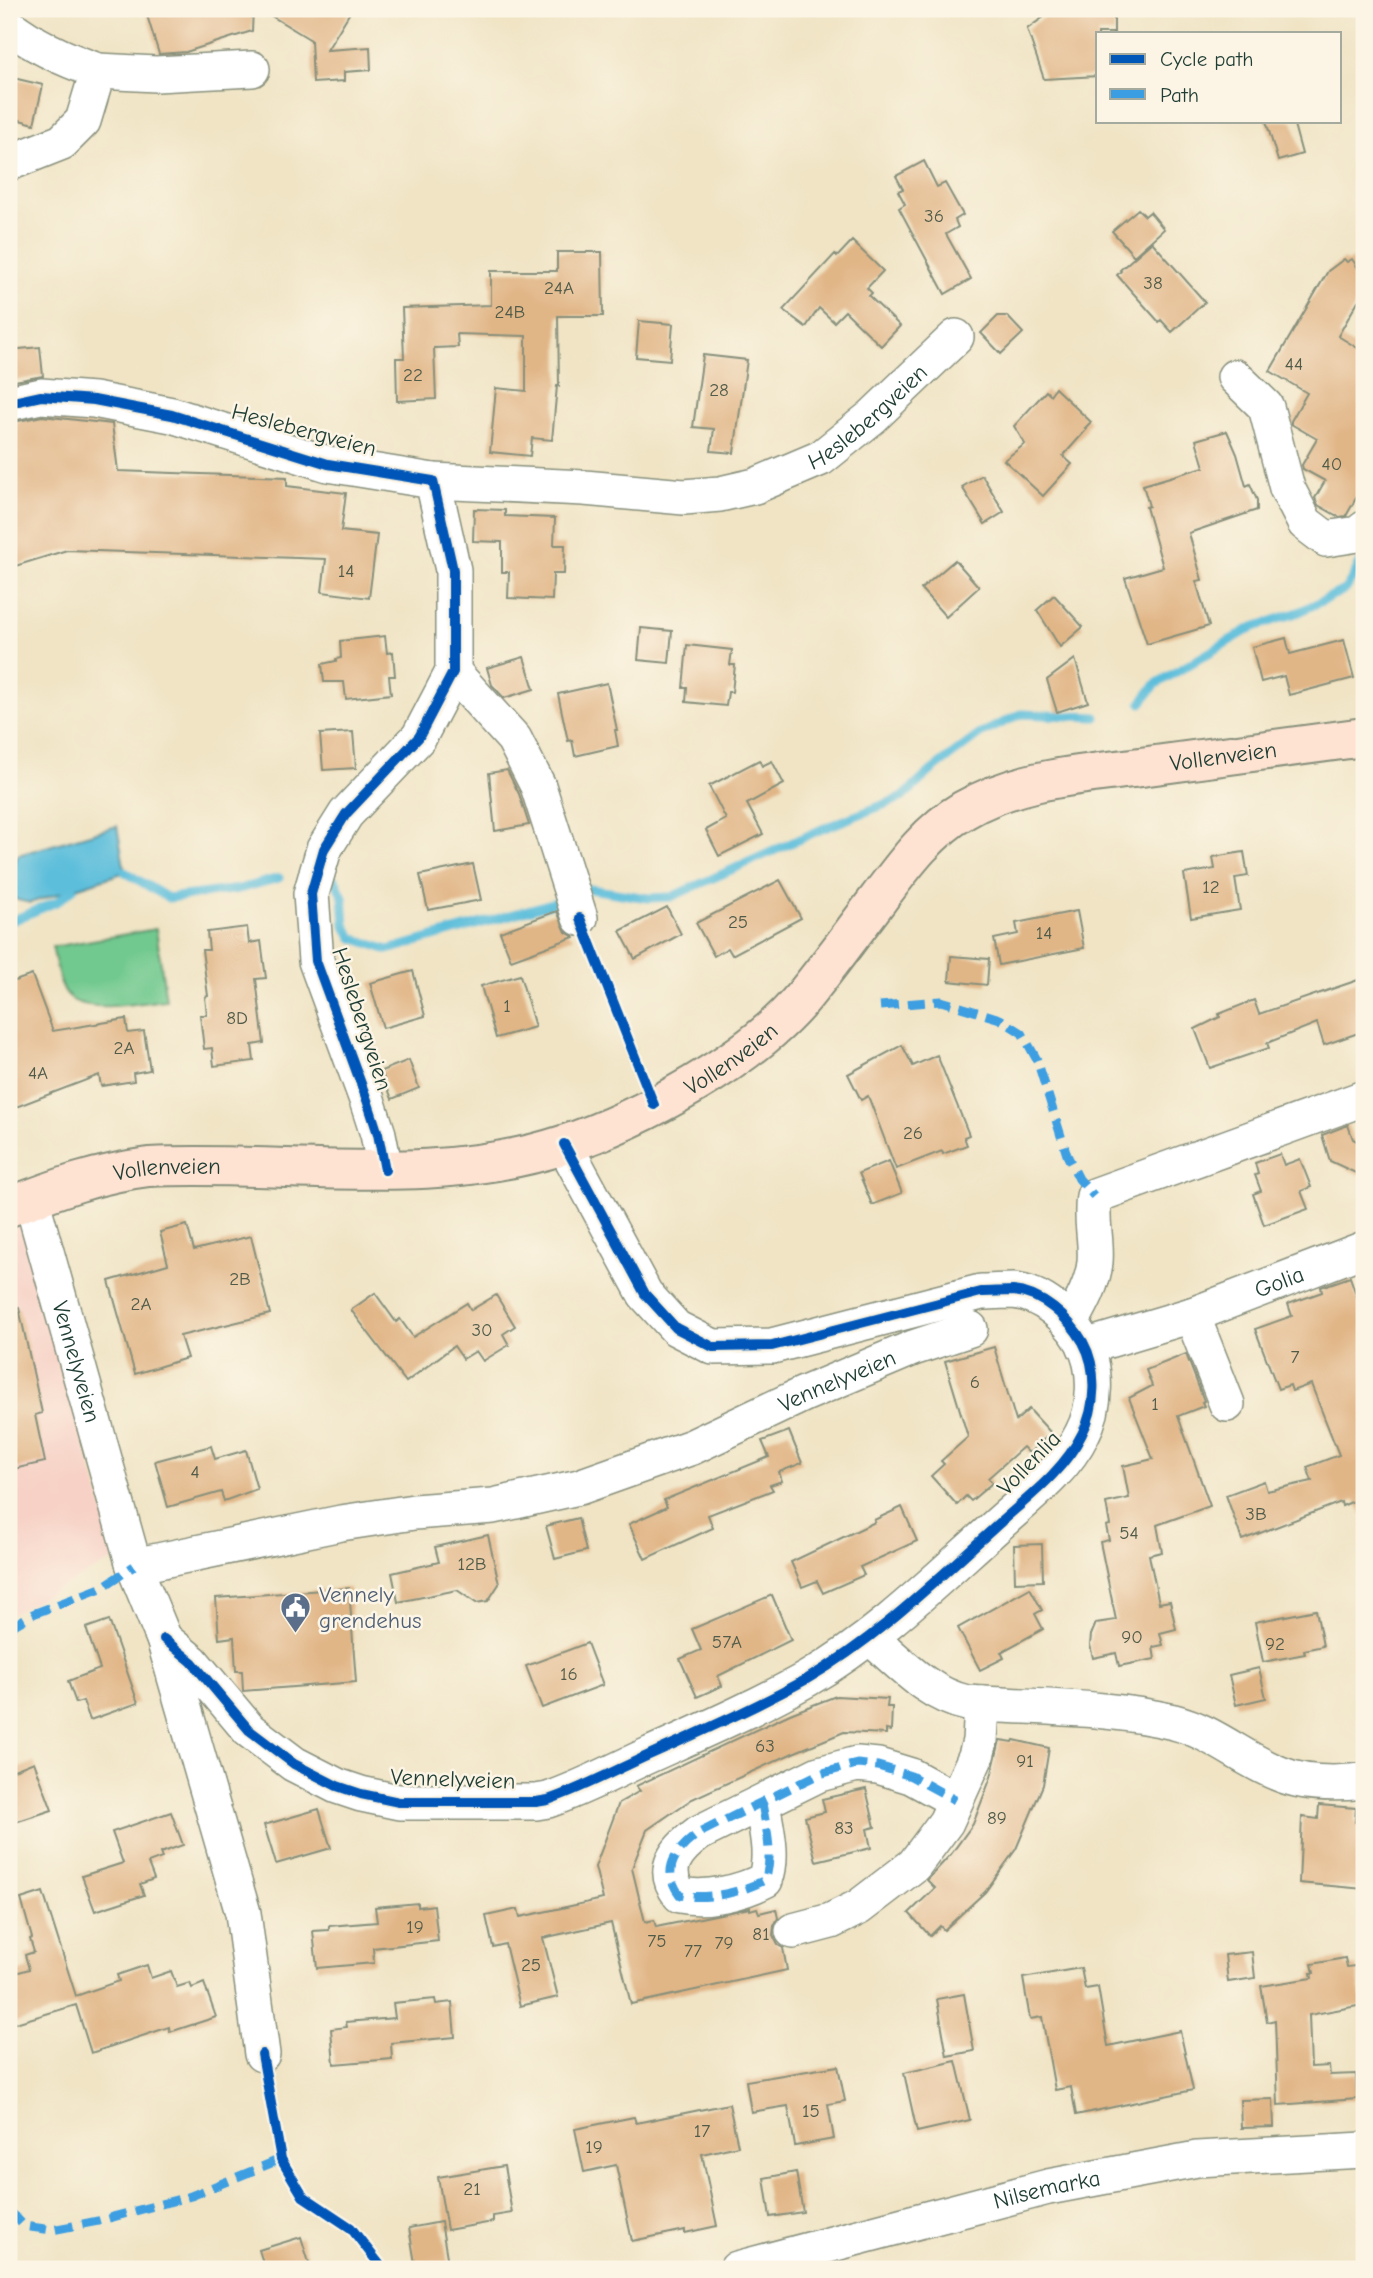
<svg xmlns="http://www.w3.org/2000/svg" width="1373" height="2278" viewBox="0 0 1373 2278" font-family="'Comic Neue',sans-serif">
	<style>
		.built { fill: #f7d1c6 }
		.green { fill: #71c98f; stroke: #488362; stroke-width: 2 }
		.water { fill: #5cbedb; stroke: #3e7e88; stroke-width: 2 }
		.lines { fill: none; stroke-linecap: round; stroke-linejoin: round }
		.stream { stroke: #5cbedb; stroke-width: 9 }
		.building { fill: #e1b687 }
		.street-casing { stroke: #88907c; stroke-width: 38 }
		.secondary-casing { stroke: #88907c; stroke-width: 42 }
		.street { stroke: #fff; stroke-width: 35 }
		.secondary { stroke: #fee3d2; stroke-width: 38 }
		.quiet { stroke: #3c9ee2; stroke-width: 9; stroke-dasharray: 18 9; stroke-linecap: butt }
		.cycleway-casing { stroke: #fcf5e5; stroke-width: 15 }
		.cycleway { stroke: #0057b8; stroke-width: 10 }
		.labels { text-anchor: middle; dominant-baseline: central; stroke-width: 5; stroke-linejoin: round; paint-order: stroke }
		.number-label { font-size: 19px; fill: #505b49 }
		.street-label { font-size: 23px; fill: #1f3d34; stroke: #fcf5e5 }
		.service-label { font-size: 23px; fill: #4e5e75; stroke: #fcf5e5; text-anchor: start }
	</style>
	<rect width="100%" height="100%" fill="#fcf5e5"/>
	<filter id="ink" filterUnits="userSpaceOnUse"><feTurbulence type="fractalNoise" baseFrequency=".0143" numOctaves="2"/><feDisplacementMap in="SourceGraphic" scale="14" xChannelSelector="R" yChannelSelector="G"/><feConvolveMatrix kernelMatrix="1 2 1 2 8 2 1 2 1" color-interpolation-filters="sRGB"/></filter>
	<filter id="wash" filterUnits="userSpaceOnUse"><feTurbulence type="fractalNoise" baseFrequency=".00686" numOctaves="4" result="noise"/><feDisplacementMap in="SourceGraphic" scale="28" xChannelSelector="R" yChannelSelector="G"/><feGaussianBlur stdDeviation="1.57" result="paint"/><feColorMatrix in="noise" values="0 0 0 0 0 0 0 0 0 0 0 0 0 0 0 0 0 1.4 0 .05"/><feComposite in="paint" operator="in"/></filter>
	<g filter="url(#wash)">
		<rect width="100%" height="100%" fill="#f0e4c5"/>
		<!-- built -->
		<polygon class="built" points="21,1222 117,1558 9,1615 9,1228"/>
		<!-- green -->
		<path class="green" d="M 156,929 L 166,1000 C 141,1002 82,1016 66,994 C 58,983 56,961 52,947 Z"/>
		<!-- water -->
		<polygon class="water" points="117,826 125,872 30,903 9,898 9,879 18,855"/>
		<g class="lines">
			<!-- stream -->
			<g class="stream">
				<polyline points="1141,703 1156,684 1251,628 1299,612 1346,589 1364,557"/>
				<polyline points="125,872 168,898 239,889 279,878"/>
				<polyline points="329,878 335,880 343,897 345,925 353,938 388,950 559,901"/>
				<polyline points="583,888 648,898 671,897 822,829 903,797 931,771 980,734 1021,714 1096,717"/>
				<polyline points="9,922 58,901 73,889"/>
			</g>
		</g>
		<g id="blocks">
			<!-- building -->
			<g class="building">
				<polygon points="145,9 253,9 252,31 186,52 159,54"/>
				<polygon points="260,9 352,9 327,50 370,47 371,70 344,72 344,81 313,83 311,40"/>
				<polygon points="1055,9 1114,9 1114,33 1098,33 1098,76 1044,79 1027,29"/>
				<polygon points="9,77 43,85 34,124 9,117"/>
				<polygon points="1266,121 1293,121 1302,154 1278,161"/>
				<polygon points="924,161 937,187 945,183 963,215 955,220 958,227 946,234 971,279 945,294 899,208 905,204 898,191 903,189 896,176"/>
				<polygon points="1138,209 1145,216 1150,212 1164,229 1134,256 1112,231"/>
				<polygon points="852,241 883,271 867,288 872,293 869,296 900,326 881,346 845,311 834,322 819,308 806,327 783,310 835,254 837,257"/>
				<polygon points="1152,242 1205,302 1172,332 1161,320 1159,322 1117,275 1121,271 1120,270"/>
				<polygon points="557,252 602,252 603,316 558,316 559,386 557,386 552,440 532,438 530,456 490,452 496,388 526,391 526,336 457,334 458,347 434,348 436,399 397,401 396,358 404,358 402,308 491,305 491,271 557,271"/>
				<polygon points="1344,259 1347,262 1352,259 1364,277 1364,297 1358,301 1338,336 1364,352 1364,484 1346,516 1339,517 1318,505 1315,498 1325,481 1303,469 1302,465 1317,439 1291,424 1291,421 1307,393 1270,371 1328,271"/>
				<polygon points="998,316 1007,316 1023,333 1001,354 981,333"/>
				<polygon points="639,321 673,324 670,360 636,357"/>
				<polygon points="40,347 43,376 9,382 9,350"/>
				<polygon points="703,355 747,360 734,453 711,451 714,429 693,427"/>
				<polygon points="1055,388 1091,422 1085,428 1087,429 1063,456 1072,464 1043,496 1004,460 1025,444 1014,426 1046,391 1050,395"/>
				<polygon points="42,416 112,424 118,471 287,477 287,486 346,493 341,531 377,535 369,598 322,592 326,559 67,550 9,568 9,423"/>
				<polygon points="1227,431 1237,454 1246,486 1250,484 1257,500 1257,510 1189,533 1202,580 1196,581 1209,626 1147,644 1125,578 1163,567 1146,507 1149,506 1143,485 1204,467 1196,440"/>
				<polygon points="982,475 1004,512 985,524 962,487"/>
				<polygon points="474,509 505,510 505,516 555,518 554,545 565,545 564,574 553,574 552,600 508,598 509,572 502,572 502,542 473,541"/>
				<polygon points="955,560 979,587 946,617 921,589"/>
				<polygon points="1054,595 1083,627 1060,647 1037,610"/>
				<polygon points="641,628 672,631 669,663 638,660"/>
				<polygon points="385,636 387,653 393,652 395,676 389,676 391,694 346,699 344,682 324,682 322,664 336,661 336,659 341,658 340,641"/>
				<polygon points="1286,638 1290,654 1344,640 1354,678 1289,695 1284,676 1261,682 1252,647"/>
				<polygon points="687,645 732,650 730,665 735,665 732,692 728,692 726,706 686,702 687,688 683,688"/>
				<polygon points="524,657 534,689 504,698 492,685 487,668"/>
				<polygon points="1075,659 1088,702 1057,712 1047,680"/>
				<polygon points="607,683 617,730 615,730 618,746 575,756 572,740 568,741 558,694"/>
				<polygon points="353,732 356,768 323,770 320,734"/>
				<polygon points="759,760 762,766 772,761 784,784 747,804 763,834 719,856 706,830 726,819 709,786"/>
				<polygon points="507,770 519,794 529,825 495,831 489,773"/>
				<polygon points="1244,852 1248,876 1235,878 1240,910 1191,918 1184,874 1215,869 1213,857"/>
				<polygon points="473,864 481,900 428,910 420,875"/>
				<polygon points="780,880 801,918 732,955 728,948 714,956 696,923"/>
				<polygon points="667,907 681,934 635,959 620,931"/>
				<polygon points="557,911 566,932 574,937 511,960 500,932"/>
				<polygon points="1077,911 1084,948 999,965 994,939 1018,934 1016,923"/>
				<polygon points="247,927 249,943 261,941 266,978 256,979 264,1043 252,1045 254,1061 214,1066 212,1048 204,1049 200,1015 207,1015 205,997 208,996 202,950 209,950 207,932"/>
				<polygon points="951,956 989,959 987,985 949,981"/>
				<polygon points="413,971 425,1016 383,1028 370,983"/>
				<polygon points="32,975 53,1031 126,1019 128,1033 144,1031 150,1070 133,1073 134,1081 101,1086 99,1075 16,1107 9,1087 9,983"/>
				<polygon points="520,975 535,1027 496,1038 481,986"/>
				<polygon points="1364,978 1364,1031 1324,1045 1317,1023 1267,1043 1269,1048 1210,1068 1195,1029 1220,1017 1219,1014 1254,1000 1259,1014"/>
				<polygon points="902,1045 913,1066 937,1055 969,1135 964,1137 967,1145 943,1154 942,1151 896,1169 868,1096 861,1100 848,1074"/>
				<polygon points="409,1060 419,1088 392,1099 381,1071"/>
				<polygon points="1348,1125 1353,1139 1364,1145 1364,1177 1330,1161 1322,1135"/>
				<polygon points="1280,1154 1284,1165 1300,1159 1311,1187 1301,1191 1308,1209 1264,1225 1253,1194 1261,1191 1255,1175 1258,1174 1255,1163"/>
				<polygon points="889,1161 902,1193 872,1205 859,1173"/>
				<polygon points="187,1225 194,1250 251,1236 270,1314 180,1336 187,1358 135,1374 109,1281 168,1264 160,1232"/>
				<polygon points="1350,1277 1364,1317 1364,1516 1362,1516 1356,1500 1342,1506 1341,1502 1242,1540 1226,1495 1264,1481 1267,1491 1312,1481 1307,1467 1339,1455 1311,1384 1292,1391 1290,1385 1278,1389 1255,1329 1292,1316 1288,1304 1322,1292 1321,1287"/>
				<polygon points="375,1293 396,1322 400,1319 413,1337 467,1303 471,1310 496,1295 515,1326 503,1334 509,1345 483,1361 476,1351 463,1359 454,1346 406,1382 351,1310"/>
				<polygon points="19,1308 42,1413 35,1415 45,1462 9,1470 9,1309"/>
				<polygon points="994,1347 1016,1421 1029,1409 1051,1433 1029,1453 1023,1447 988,1478 992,1483 971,1501 966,1496 957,1505 931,1476 944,1464 941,1461 968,1437 945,1361"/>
				<polygon points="1186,1354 1204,1401 1202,1402 1204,1406 1178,1416 1210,1506 1157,1525 1162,1552 1149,1555 1159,1603 1170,1601 1176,1629 1160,1633 1163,1645 1153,1647 1155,1659 1119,1666 1116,1653 1093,1658 1090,1645 1091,1635 1096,1623 1116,1620 1100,1542 1109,1540 1106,1526 1110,1525 1106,1503 1129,1498 1123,1466 1153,1459 1129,1398 1152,1386 1146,1370"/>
				<polygon points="789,1431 802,1463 779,1472 782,1481 770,1485 773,1490 708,1515 713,1528 645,1559 629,1524 667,1507 664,1500 769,1457 762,1441"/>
				<polygon points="211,1446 215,1459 246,1450 257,1489 224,1501 221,1492 168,1507 155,1461"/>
				<polygon points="902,1507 917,1541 860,1567 864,1575 823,1593 817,1581 802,1587 791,1562 875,1522 874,1520"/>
				<polygon points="578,1518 586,1551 555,1559 546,1526"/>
				<polygon points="488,1535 499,1584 488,1601 476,1603 457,1590 398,1602 392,1573 439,1562 435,1547"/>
				<polygon points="1042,1544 1043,1581 1015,1582 1014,1545"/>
				<polygon points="349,1588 356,1682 243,1691 242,1671 236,1671 234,1637 219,1639 216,1598"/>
				<polygon points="1030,1588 1042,1610 1035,1614 1043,1629 1001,1652 1004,1658 980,1670 958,1628"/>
				<polygon points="772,1595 791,1640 718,1676 722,1686 697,1697 680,1659 701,1650 692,1629"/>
				<polygon points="1316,1610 1323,1646 1304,1650 1305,1654 1263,1662 1255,1622"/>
				<polygon points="109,1620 138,1703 90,1720 83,1701 76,1703 68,1681 100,1669 86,1628"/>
				<polygon points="587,1643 603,1685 542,1708 526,1666"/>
				<polygon points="1259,1668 1266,1698 1236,1705 1229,1675"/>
				<polygon points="836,1696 888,1699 887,1707 892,1707 891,1731 886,1730 886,1734 844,1732 793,1753 692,1799 647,1830 632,1868 645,1922 654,1920 656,1927 750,1908 750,1910 757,1908 759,1913 776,1909 778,1918 774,1926 773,1935 778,1945 783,1948 787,1970 631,2004 611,1923 543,1938 558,1997 520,2006 505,1944 493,1947 486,1916 518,1909 520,1917 603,1899 595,1867 619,1803 640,1791 636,1786 790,1714"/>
				<polygon points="1000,1740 1013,1742 1014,1740 1049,1748 1043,1785 1016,1849 985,1892 944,1930 940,1926 930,1936 909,1913 935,1888 927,1880 951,1854 973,1824 991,1777"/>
				<polygon points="34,1762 52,1810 9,1824 9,1772"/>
				<polygon points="866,1789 875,1827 867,1829 871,1848 816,1861 805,1817 825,1812 822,1799"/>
				<polygon points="1319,1805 1356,1808 1355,1822 1364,1823 1364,1889 1299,1883 1302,1817 1318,1819"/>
				<polygon points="319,1809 331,1848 276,1864 264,1825"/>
				<polygon points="171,1812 183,1845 160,1853 162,1858 148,1863 154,1879 140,1884 144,1895 95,1911 82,1876 123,1863 112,1832"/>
				<polygon points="43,1892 76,1996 119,1981 117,1975 147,1965 151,1978 171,1971 177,1987 190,1983 192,1988 204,1983 216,2017 170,2032 169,2027 91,2053 76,2005 9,2025 9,1975 29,1969 25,1955 34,1952 30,1939 32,1938 21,1899"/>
				<polygon points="418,1903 418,1907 434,1905 438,1941 373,1948 374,1963 317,1968 313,1931 329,1930 329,1926 377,1922 375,1907"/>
				<polygon points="1252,1952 1255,1978 1228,1982 1225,1955"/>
				<polygon points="1345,1958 1347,1967 1356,1966 1363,2005 1309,2015 1311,2067 1329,2066 1330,2075 1356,2074 1357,2099 1278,2105 1275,2020 1267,2022 1261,1986 1312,1978 1311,1973 1314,1973 1312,1964"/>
				<polygon points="1081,1968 1085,1989 1098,1987 1108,2046 1180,2031 1193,2090 1076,2115 1071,2087 1055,2090 1042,2017 1030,2019 1023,1978"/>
				<polygon points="964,1994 974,2051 947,2056 937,1999"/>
				<polygon points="435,1999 436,2004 452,2002 455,2037 391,2043 392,2059 334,2064 331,2029 347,2027 346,2022 395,2018 393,2003"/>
				<polygon points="956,2061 970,2120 917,2132 904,2073"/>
				<polygon points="838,2066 845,2101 828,2104 834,2139 795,2146 788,2106 751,2112 746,2081"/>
				<polygon points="1273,2099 1274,2127 1241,2128 1240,2100"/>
				<polygon points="729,2104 738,2146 702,2154 717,2226 685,2233 685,2230 632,2241 616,2165 584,2172 575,2129 634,2117 636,2123"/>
				<polygon points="504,2166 512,2213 493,2216 493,2222 447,2230 438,2177"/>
				<polygon points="796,2172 803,2212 770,2217 764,2178"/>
				<polygon points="441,2222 448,2263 416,2269 409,2228"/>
				<polygon points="301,2237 311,2269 265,2269 259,2250"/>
			</g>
		</g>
	</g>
	<g filter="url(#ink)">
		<use href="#blocks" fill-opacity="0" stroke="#88907c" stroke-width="2"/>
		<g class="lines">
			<defs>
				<g id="street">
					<path d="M 9,26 C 36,47 66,60 98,71 L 83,121 L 62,142 L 9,163"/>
					<polyline points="98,71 156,74 252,69"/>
					<polyline points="1235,377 1266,407 1287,488 1305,523 1326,539 1358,534 1364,529"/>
					<polyline points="9,403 41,396 94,400 172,415 328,464 433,481 453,570 453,672 419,737 346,814 324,849 311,894 316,961 367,1100 378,1134 385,1170"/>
					<path id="s1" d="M 433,481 L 584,488 L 684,497 L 720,494 L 755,486 L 821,458 L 872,417 L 956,337"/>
					<polyline points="453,672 514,739 538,786 580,918"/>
					<path id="s2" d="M 31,1198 L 134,1566 L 164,1639 L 243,1913 L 262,2054"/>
					<polyline points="1192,1315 1227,1404"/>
					<path d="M 1070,1324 C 1080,1306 1093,1284 1095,1262 C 1097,1240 1090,1220 1094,1196 L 1364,1098"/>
					<path id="s3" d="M 1085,1347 L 1192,1315 L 1364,1249"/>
					<path id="s4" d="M 134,1566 L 341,1523 L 414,1512 L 493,1506 L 579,1487 L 692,1447 L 804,1394 L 913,1348 L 970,1329"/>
					<path d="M 870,1637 C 899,1662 928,1695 967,1703 C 1036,1708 1107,1706 1174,1722 C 1214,1732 1243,1760 1280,1774 C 1306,1785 1337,1784 1364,1781"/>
					<path d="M 164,1639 L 192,1662 L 249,1730 L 294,1764 L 337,1786 L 361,1794 L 399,1802 L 536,1802 L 548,1800 C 583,1788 616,1770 649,1755 C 702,1731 757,1707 807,1679 C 876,1639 933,1583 992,1530 C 1023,1501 1063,1473 1082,1434 C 1096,1408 1098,1369 1083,1342 C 1069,1318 1042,1293 1013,1291 C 1002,1291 991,1292 981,1292 L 772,1346 L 713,1347 L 676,1328 L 645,1294 L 564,1144"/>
					<path d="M 762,1803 C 766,1828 774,1856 765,1880 C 740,1893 707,1900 680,1895 C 660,1869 676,1850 699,1833 L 819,1774 L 857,1764 L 878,1766 L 911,1776 L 955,1800"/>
					<polyline points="793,1931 831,1921 859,1907 914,1865 946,1822 976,1756 980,1741 982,1704"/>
					<path id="s5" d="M 737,2269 L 1048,2187 L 1197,2159 L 1364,2150"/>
				</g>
				<g id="secondary">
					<path id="s6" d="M 9,1207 C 55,1189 99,1173 149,1167 C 287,1160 429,1189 563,1145 C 641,1119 752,1060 804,996 C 830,964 854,931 879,898 C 903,866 928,831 964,810 C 1021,777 1084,775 1148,766 C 1220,756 1292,747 1364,737"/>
				</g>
			</defs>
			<!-- street casing -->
			<use href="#street" class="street-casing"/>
			<!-- secondary casing -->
			<use href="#secondary" class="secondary-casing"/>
			<!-- street -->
			<use href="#street" class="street"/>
			<!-- secondary -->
			<use href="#secondary" class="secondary"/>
			<!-- quiet -->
			<g class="quiet">
				<polyline points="880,1006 941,1001 1000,1019 1022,1033 1037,1060 1067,1155 1079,1179 1094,1196"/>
				<polyline points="9,1628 33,1614 101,1588 134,1566"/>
				<path d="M 762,1803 C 766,1828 774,1856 765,1880 C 740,1893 707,1900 680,1895 C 660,1869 676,1850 699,1833 L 819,1774 L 857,1764 L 878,1766 L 911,1776 L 955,1800"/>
				<polyline points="9,2210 24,2226 52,2230 98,2221 191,2196 281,2159"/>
			</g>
			<defs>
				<g id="cycleway">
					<polyline points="9,403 41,396 94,400 172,415 328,464 433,481 453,570 453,672 419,737 346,814 324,849 311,894 316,961 367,1100 378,1134 385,1170"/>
					<polyline points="580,918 654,1105"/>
					<path d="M 164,1639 L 192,1662 L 249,1730 L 294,1764 L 337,1786 L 361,1794 L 399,1802 L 536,1802 L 548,1800 C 583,1788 616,1770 649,1755 C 702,1731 757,1707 807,1679 C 876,1639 933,1583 992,1530 C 1023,1501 1063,1473 1082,1434 C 1096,1408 1098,1369 1083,1342 C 1069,1318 1042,1293 1013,1291 C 1002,1291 991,1292 981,1292 L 772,1346 L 713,1347 L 676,1328 L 645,1294 L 564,1144"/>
					<polyline points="262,2054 281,2159 303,2196 351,2228 383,2269"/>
				</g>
			</defs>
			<!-- cycleway casing -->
			<use href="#cycleway" class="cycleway-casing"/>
			<!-- cycleway -->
			<use href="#cycleway" class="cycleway"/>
		</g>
	</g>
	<!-- icons -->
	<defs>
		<symbol id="civic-pin" viewBox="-11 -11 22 30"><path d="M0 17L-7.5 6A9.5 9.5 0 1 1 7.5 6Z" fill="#5c6f8a" stroke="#fcf5e5"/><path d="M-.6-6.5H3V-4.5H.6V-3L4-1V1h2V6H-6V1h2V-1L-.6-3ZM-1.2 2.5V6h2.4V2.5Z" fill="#fff"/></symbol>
	</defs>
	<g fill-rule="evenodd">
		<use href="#civic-pin" x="278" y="1590" width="35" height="47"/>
	</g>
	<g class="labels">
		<!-- number labels -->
		<g class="number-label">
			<text x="934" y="216">36</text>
			<text x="1153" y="283">38</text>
			<text x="559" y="288">24A</text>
			<text x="510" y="312">24B</text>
			<text x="1294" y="364">44</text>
			<text x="413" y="375">22</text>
			<text x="719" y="390">28</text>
			<text x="1332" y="464">40</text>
			<text x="346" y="571">14</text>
			<text x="1211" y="887">12</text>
			<text x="738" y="922">25</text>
			<text x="1044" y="933">14</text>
			<text x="507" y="1006">1</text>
			<text x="237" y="1018">8D</text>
			<text x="124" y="1048">2A</text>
			<text x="38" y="1073">4A</text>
			<text x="913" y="1133">26</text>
			<text x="240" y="1279">2B</text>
			<text x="141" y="1304">2A</text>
			<text x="482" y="1330">30</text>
			<text x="1295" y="1357">7</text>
			<text x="975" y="1382">6</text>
			<text x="1155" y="1404">1</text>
			<text x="195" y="1472">4</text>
			<text x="1256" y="1514">3B</text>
			<text x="1129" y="1533">54</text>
			<text x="472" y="1564">12B</text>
			<text x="1132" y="1637">90</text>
			<text x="727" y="1642">57A</text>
			<text x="1275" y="1644">92</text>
			<text x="569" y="1674">16</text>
			<text x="765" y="1746">63</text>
			<text x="1025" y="1761">91</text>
			<text x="997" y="1818">89</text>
			<text x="844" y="1828">83</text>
			<text x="415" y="1927">19</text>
			<text x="761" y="1934">81</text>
			<text x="657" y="1941">75</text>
			<text x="724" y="1943">79</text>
			<text x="693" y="1951">77</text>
			<text x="531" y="1965">25</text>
			<text x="811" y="2111">15</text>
			<text x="702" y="2131">17</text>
			<text x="594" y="2147">19</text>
			<text x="472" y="2189">21</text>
		</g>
		<!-- street labels -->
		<g class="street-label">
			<text stroke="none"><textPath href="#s1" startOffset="457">Heslebergveien</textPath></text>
			<text transform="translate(304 430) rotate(15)">Heslebergveien</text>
			<text stroke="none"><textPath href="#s6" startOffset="1362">Vollenveien</textPath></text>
			<text transform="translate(362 1019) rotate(72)">Heslebergveien</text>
			<text stroke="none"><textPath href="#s6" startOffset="752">Vollenveien</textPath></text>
			<text stroke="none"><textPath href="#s6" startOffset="164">Vollenveien</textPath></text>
			<text stroke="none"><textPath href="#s3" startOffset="205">Golia</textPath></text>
			<text stroke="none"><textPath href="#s2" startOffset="170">Vennelyveien</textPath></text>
			<text stroke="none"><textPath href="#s4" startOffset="732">Vennelyveien</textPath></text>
			<text transform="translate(1029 1463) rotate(-46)">Vollenlia</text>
			<text transform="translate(453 1779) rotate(2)">Vennelyveien</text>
			<text stroke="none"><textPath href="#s5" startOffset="320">Nilsemarka</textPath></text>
		</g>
		<!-- service labels -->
		<g class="service-label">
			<text x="319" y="1594">Vennely<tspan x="319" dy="26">grendehus</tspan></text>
		</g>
	</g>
	<!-- margin -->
	<rect width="1373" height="2278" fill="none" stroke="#fcf5e5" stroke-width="35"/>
	<!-- legend -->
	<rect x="1096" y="32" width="245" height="91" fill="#fcf5e5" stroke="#a4ab9e" stroke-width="2"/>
	<rect x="1110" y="54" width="35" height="10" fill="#0057b8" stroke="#a4ab9e" stroke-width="2"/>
	<text x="1160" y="66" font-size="21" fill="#1f3d34">Cycle path</text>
	<rect x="1110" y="89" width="35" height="10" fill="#3c9ee2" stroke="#a4ab9e" stroke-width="2"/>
	<text x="1160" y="102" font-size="21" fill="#1f3d34">Path</text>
</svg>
